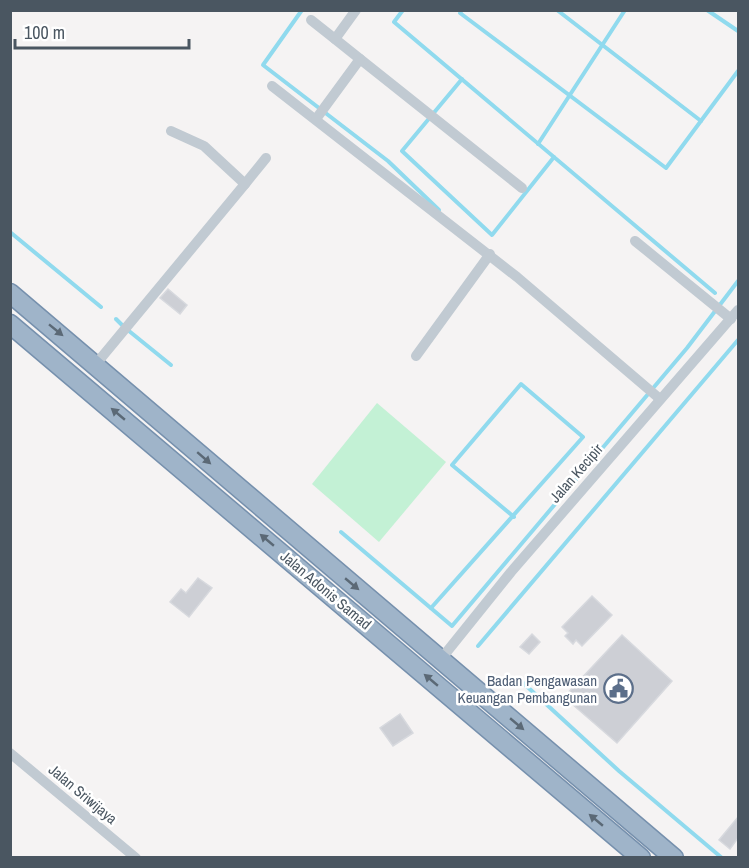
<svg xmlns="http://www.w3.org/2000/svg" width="749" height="868" viewBox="0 0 749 868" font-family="'Archivo Narrow',sans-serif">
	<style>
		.green { fill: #c3f1d5 }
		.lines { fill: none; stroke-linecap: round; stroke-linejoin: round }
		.stream { stroke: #90daee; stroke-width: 4 }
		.building { fill: #cdcfd5; stroke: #d7d9de; stroke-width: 1.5 }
		.trunk-casing { stroke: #7690ad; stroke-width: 21 }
		.minor { stroke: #c1cad2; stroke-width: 10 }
		.trunk { stroke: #9fb4c9; stroke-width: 18 }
		.oneway { fill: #5b6976 }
		.labels { text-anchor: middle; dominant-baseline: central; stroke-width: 5; stroke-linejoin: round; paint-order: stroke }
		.street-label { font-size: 15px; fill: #4a5661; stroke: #fff }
		.service-label { font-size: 15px; fill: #4e5e75; stroke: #fff; text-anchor: end }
	</style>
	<rect width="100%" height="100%" fill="#f5f3f3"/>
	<!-- green -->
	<polygon class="green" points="377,403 446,462 379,542 312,484"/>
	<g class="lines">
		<!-- stream -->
		<g class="stream">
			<polyline points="302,10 263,65 388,161 439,210"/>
			<polyline points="403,10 394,22 715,293"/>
			<polyline points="462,10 460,13 666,168 738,71"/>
			<polyline points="557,10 701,121"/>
			<polyline points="707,10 738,31"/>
			<polyline points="462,79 402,151 492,235 554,157"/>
			<polyline points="538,144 625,10"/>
			<polyline points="10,232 101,307"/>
			<polyline points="116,319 122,325"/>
			<polyline points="129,331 171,365"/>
			<polyline points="341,532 452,626 687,348 738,281"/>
			<polyline points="431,608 583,437 521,384 452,465 514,517"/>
			<polyline points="478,646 738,340"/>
			<polyline points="521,681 619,771 722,858"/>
		</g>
	</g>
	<!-- building -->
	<g class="building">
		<polygon points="168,289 187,305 180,314 160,298"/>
		<polygon points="198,578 212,588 189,617 170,602 181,589 186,593"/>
		<polygon points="592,596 612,615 582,646 576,640 573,644 565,636 568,633 562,627"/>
		<polygon points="532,634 540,642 529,654 520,647"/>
		<polygon points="622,635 672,681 617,743 564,697"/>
		<polygon points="400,714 413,733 393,746 380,728"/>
		<polygon points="738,817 738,838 730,849 719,840"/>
	</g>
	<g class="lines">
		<defs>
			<g id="trunk">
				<polyline points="10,293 674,858"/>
				<polyline points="10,324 641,858"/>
			</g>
		</defs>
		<!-- trunk casing -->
		<use href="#trunk" class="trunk-casing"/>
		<!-- minor -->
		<g class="minor">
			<polyline points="311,20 335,39 356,10"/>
			<polyline points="360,59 522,188"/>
			<polyline points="272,86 517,277 660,399"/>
			<polyline points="316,119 360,59 335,39"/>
			<polyline points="245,184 266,158"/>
			<polyline points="635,241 731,319"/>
			<polyline points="416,356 490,254"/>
			<polyline points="96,364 245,184 204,146 171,131"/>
			<polyline points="441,659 511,572 738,310"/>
			<polyline points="10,753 136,858"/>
		</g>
		<!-- trunk -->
		<use href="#trunk" class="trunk"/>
	</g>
	<!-- one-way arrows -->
	<defs><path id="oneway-solid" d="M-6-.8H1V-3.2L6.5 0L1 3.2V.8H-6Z" transform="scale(1.5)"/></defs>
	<g class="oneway">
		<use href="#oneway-solid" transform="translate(56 330) rotate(39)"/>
		<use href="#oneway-solid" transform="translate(118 414) rotate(-140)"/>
		<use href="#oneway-solid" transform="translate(204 458) rotate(41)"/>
		<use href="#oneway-solid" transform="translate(267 540) rotate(-140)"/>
		<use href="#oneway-solid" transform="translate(352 584) rotate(40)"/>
		<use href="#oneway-solid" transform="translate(431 680) rotate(-140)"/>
		<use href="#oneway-solid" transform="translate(517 724) rotate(40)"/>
		<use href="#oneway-solid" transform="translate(596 820) rotate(-140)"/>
	</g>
	<!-- icons -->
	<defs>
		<symbol id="civic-ring" viewBox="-11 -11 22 22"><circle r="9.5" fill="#fff" stroke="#5c6f8a" stroke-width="1.5"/><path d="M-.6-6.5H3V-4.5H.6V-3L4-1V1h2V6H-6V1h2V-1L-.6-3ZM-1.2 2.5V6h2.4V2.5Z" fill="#5c6f8a"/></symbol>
	</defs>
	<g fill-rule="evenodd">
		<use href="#civic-ring" x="602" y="672" width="33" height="33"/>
	</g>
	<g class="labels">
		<!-- street labels -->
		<g class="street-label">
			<text transform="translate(576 473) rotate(-49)">Jalan Kecipir</text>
			<text transform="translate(326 590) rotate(40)">Jalan Adonis Samad</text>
			<text transform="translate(83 794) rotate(40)">Jalan Sriwijaya</text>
		</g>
		<!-- service labels -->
		<g class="service-label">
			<text x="597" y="680">Badan Pengawasan<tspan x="597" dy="17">Keuangan Pembangunan</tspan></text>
		</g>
	</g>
	<!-- border -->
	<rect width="749" height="868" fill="none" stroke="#4a5661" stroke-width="24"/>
	<!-- scale -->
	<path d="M15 39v9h174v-9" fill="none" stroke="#4a5661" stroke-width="3"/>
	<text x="24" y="39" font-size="18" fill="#4a5661" stroke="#ffffff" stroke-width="4.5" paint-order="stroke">100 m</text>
</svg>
